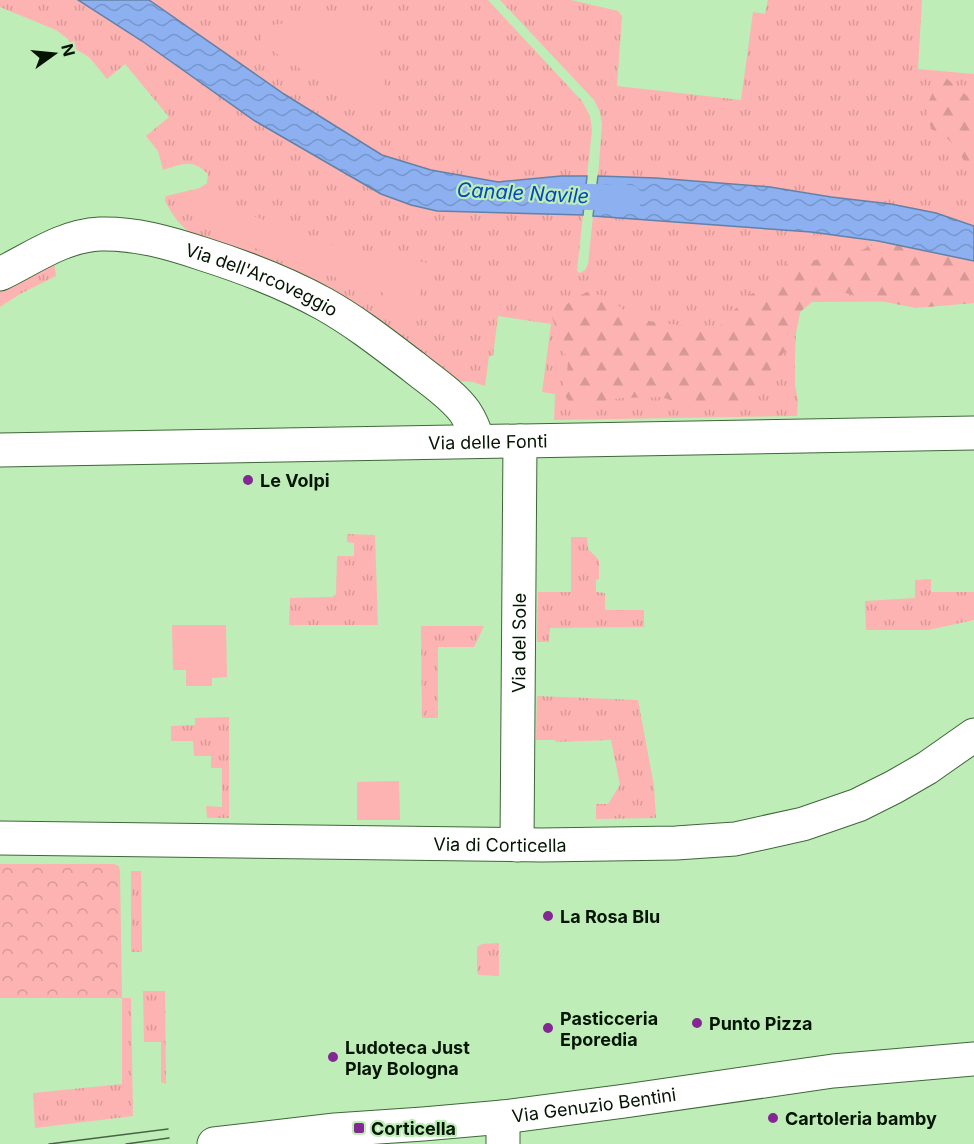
<svg xmlns="http://www.w3.org/2000/svg" width="974" height="1144" viewBox="0 0 974 1144" font-family="Inter,sans-serif">
	<style>
		.grass { fill: url(#grass-tufts) }
		.forest { fill: url(#forest-firs) }
		.park { fill: url(#park-crowns) }
		.garden { fill: #fdb3b1 }
		.water { fill: url(#water-waves); stroke: #6381a9; stroke-width: 1.5 }
		.lines { fill: none; stroke-linecap: round; stroke-linejoin: round }
		.canal { stroke: #8cb0f0; stroke-width: 26 }
		.minor-casing { stroke: #3e6738; stroke-width: 35 }
		.minor { stroke: #fff; stroke-width: 33 }
		.tram { stroke: #486345; stroke-width: 1.5 }
		.poi-dot { fill: #832793; stroke: #beedb7; stroke-width: 2 }
		.labels { text-anchor: middle; dominant-baseline: central; stroke-width: 4.5; stroke-linejoin: round; paint-order: stroke }
		.street-label { font-size: 18px; fill: #041403; stroke: #beedb7 }
		.poi-label { font-size: 18px; font-weight: bold; fill: #041403; stroke: #beedb7; text-anchor: start }
		.water-label { font-size: 20px; font-style: italic; fill: #0149c1; stroke: #beedb7 }
	</style>
	<defs>
		<pattern id="grass-tufts" width="24" height="20" patternUnits="userSpaceOnUse" patternTransform="scale(1.5)"><rect width="24" height="20" fill="#fdb3b1"/><path d="M3 7l-1-3M5 7V3M7 7l1-3M15 17l-1-3M17 17v-4M19 17l1-3" fill="none" stroke="#d79997"/></pattern>
		<pattern id="forest-firs" width="22" height="20" patternUnits="userSpaceOnUse" patternTransform="scale(1.5)"><rect width="22" height="20" fill="#fdb3b1"/><path d="M5 1l3.5 6h-7zM16 11l3.5 6h-7z" fill="#d79997"/></pattern>
		<pattern id="park-crowns" width="20" height="18" patternUnits="userSpaceOnUse" patternTransform="scale(1.5)"><rect width="20" height="18" fill="#fdb3b1"/><path d="M2 6a3 3 0 1 1 6 0M12 15a3 3 0 1 1 6 0" fill="none" stroke="#d79997"/></pattern>
		<pattern id="water-waves" width="16" height="10" patternUnits="userSpaceOnUse" patternTransform="scale(1.5)"><rect width="16" height="10" fill="#8cb0f0"/><path d="M0 5q4-4 8 0t8 0" fill="none" stroke="#7796cc"/></pattern>
	</defs>
	<rect width="100%" height="100%" fill="#beedb7"/>
	<!-- grass -->
	<g class="grass">
		<path d="M 0,0 L 78,0 L 142,41 L 255,121 L 381,194 L 437,211 L 583,215 L 577,271 L 580,273 L 585,270 L 588,264 L 593,216 C 666,221 740,223 812,232 C 867,239 920,250 974,261 L 974,301 L 810,302 L 800,312 L 796,332 L 795,356 L 795,385 L 798,401 L 797,416 L 554,420 L 555,394 L 542,392 L 551,324 L 498,316 L 493,356 L 489,356 L 485,386 L 473,382 L 459,381 L 414,349 L 191,233 C 180,226 170,212 165,200 L 166,196 L 200,188 L 207,183 L 208,174 C 192,158 182,164 163,170 L 158,151 L 146,136 L 169,117 L 125,64 L 107,79 L 90,58 L 71,46 L 68,39 L 56,30 L 0,7 Z"/>
		<polygon points="149,0 488,0 582,101 590,116 592,130 587,176 561,176 498,182 430,170 382,155 284,94"/>
		<polygon points="500,0 571,0 618,11 622,16 617,86 741,100 753,12 765,14 768,0 922,0 918,69 974,74 974,227 891,204 656,178 598,176 602,124 600,112 594,100"/>
		<polygon points="54,260 56,276 20,294 0,307 0,289"/>
		<polygon points="347,534 375,535 378,625 289,625 290,598 332,597 336,594 337,556 354,556 354,543 347,542"/>
		<polygon points="571,537 587,537 588,549 599,560 599,579 596,580 596,592 605,593 605,610 644,610 644,627 550,628 549,642 537,642 538,592 571,592"/>
		<polygon points="931,579 931,592 974,592 974,620 928,630 866,630 865,601 915,598 915,580"/>
		<polygon points="421,626 484,626 474,647 438,647 438,718 422,718"/>
		<polygon points="537,696 638,700 654,786 656,818 596,819 596,804 608,804 620,785 611,740 556,742 555,740 536,740"/>
		<polygon points="229,717 229,818 207,818 206,806 222,807 222,768 211,768 211,756 194,756 193,741 171,741 171,726 195,725 195,718"/>
		<polygon points="131,871 141,871 142,952 131,952"/>
		<polygon points="499,943 499,976 479,975 477,972 477,947 482,944"/>
		<polygon points="143,991 165,991 166,1084 161,1082 161,1042 144,1042"/>
		<polygon points="122,998 131,998 133,1116 35,1128 33,1093 122,1084"/>
	</g>
	<!-- forest -->
	<g class="forest">
		<path d="M 938,76 L 945,77 L 974,102 C 974,112 971,130 974,138 L 974,194 L 971,192 L 967,178 L 969,169 L 957,149 L 948,139 L 931,129 C 930,123 926,115 927,109 C 928,96 937,95 931,79 Z"/>
		<path d="M 878,241 L 974,261 L 974,303 L 916,308 L 860,297 L 835,290 L 817,298 L 800,312 L 796,332 L 788,349 L 774,362 L 760,396 L 735,405 L 693,407 L 661,397 L 620,398 L 583,405 L 571,405 L 564,394 L 563,383 L 567,372 L 568,362 L 552,317 L 573,299 L 587,292 L 607,297 L 635,319 L 684,326 L 720,326 L 746,297 L 772,282 L 787,264 C 812,260 860,257 878,241 Z"/>
	</g>
	<!-- park -->
	<polygon class="park" points="0,864 114,864 119,866 120,871 122,998 0,998"/>
	<!-- garden -->
	<g class="garden">
		<polygon points="373,10 387,96 384,105 371,107 307,73 262,44 259,27"/>
		<path d="M 200,188 L 213,197 L 243,212 L 317,241 L 351,250 L 428,263 L 413,317 L 380,300 L 384,293 C 317,271 248,251 188,214 Z"/>
		<polygon points="172,625 226,625 227,677 212,678 212,686 186,686 186,670 173,670"/>
		<polygon points="399,781 400,820 357,820 357,782"/>
	</g>
	<!-- water -->
	<g class="water">
		<polygon points="78,0 149,0 284,94 382,155 431,170 498,182 561,176 587,176 583,215 437,211 411,205 381,194 255,121 142,41"/>
		<polygon points="598,176 656,178 770,187 831,197 891,204 936,213 974,226 974,261 878,241 811,232 593,216"/>
	</g>
	<g class="lines">
		<!-- canal -->
		<polyline class="canal" points="552,196 629,198"/>
		<defs>
			<g id="minor">
				<path id="s1" d="M 0,274 C 33,258 62,236 100,234 C 136,233 170,243 203,254 C 244,267 286,283 324,304 C 356,322 385,345 414,367 C 431,381 452,394 465,412 C 471,421 475,431 478,441"/>
				<path id="s2" d="M 0,450 L 974,433"/>
				<path id="s3" d="M 0,838 L 542,845 L 676,843 L 735,839 L 803,824 L 858,805 L 894,787 L 927,768 L 974,735"/>
				<path id="s4" d="M 517,845 L 520,441"/>
				<polyline points="503,1117 503,1144"/>
				<path id="s5" d="M 214,1144 L 335,1130 L 423,1124 L 503,1117 L 625,1101 L 833,1071 L 974,1059"/>
			</g>
		</defs>
		<!-- minor casing -->
		<use href="#minor" class="minor-casing"/>
		<!-- minor -->
		<use href="#minor" class="minor"/>
		<!-- tram -->
		<g class="tram">
			<polyline points="49,1144 168,1129"/>
			<polyline points="126,1144 169,1138"/>
		</g>
	</g>
	<!-- markers -->
	<g class="poi-dot">
		<circle cx="248" cy="480" r="6"/>
		<circle cx="548" cy="916" r="6"/>
		<circle cx="697" cy="1023" r="6"/>
		<circle cx="548" cy="1028" r="6"/>
		<circle cx="333" cy="1057" r="6"/>
		<circle cx="773" cy="1118" r="6"/>
		<rect x="353" y="1122" width="12" height="12" rx="3"/>
	</g>
	<g class="labels">
		<!-- street labels -->
		<g class="street-label">
			<text stroke="none"><textPath href="#s1" startOffset="278">Via dell'Arcoveggio</textPath></text>
			<text stroke="none"><textPath href="#s2" startOffset="488">Via delle Fonti</textPath></text>
			<text stroke="none"><textPath href="#s4" startOffset="202">Via del Sole</textPath></text>
			<text stroke="none"><textPath href="#s3" startOffset="500">Via di Corticella</textPath></text>
			<text stroke="none"><textPath href="#s5" startOffset="382">Via Genuzio Bentini</textPath></text>
		</g>
		<!-- poi labels -->
		<g class="poi-label">
			<text x="260" y="480">Le Volpi</text>
			<text x="560" y="916">La Rosa Blu</text>
			<text x="560" y="1018">Pasticceria<tspan x="560" dy="21">Eporedia</tspan></text>
			<text x="709" y="1023">Punto Pizza</text>
			<text x="345" y="1047">Ludoteca Just<tspan x="345" dy="21">Play Bologna</tspan></text>
			<text x="785" y="1118">Cartoleria bamby</text>
			<text x="371" y="1128">Corticella</text>
		</g>
		<!-- water labels -->
		<g class="water-label">
			<text transform="translate(523 193) rotate(3)">Canale Navile</text>
		</g>
	</g>
	<!-- north arrow -->
	<g transform="translate(54 54) rotate(75)" stroke="#beedb7" stroke-width="4.5" paint-order="stroke">
	<path d="M0-4.5L10 22L0 15L-10 22Z" fill="#041403"/>
	<text y="-9" font-size="16" font-weight="bold" text-anchor="middle" fill="#041403">N</text>
	</g>
</svg>
